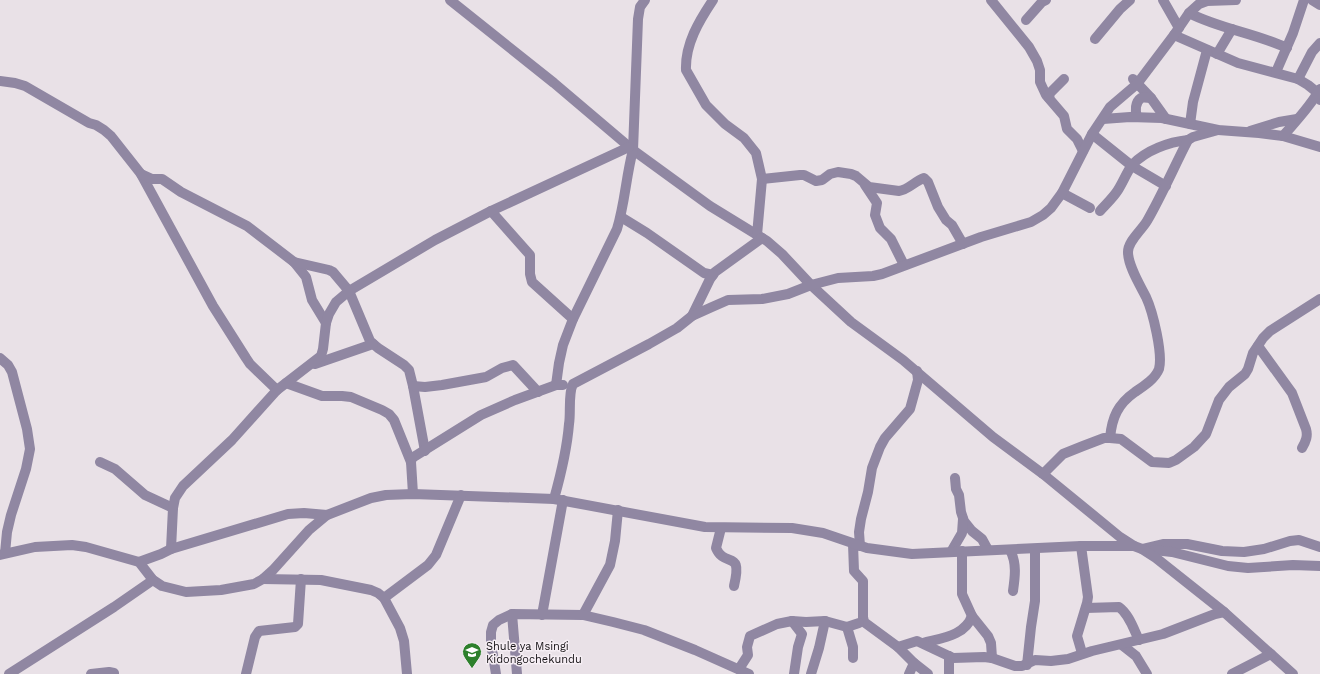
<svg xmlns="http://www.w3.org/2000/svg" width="1320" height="674" viewBox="0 0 1320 674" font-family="'Work Sans',sans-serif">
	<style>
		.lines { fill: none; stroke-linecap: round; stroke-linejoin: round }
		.minor { stroke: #9087a2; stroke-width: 10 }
		.labels { text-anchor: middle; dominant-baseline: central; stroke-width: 3; stroke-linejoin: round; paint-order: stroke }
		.poi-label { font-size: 11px; fill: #151215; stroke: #f6eef4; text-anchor: start }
	</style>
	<rect width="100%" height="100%" fill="#e9e1e7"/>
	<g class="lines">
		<!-- minor -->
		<g class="minor">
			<polyline points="450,0 554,83 633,150 710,206 767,241 782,254 811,285 851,322 903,360 993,437 1043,474 1120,537 1134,546"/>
			<path d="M 713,0 C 699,21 685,44 686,70 L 706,105 L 725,124 L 744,138 L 756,153 L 762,179 L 757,235"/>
			<polyline points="991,0 1029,47 1037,61 1040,70 1040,82 1046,95 1064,116 1067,129 1077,139 1083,151"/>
			<polyline points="1163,0 1179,28"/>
			<polyline points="1312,0 1320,5"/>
			<path d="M 1189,13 C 1220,29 1255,33 1287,48"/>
			<polyline points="1026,20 1042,2 1046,0"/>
			<polyline points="1174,35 1238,63 1298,79 1308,85 1318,93 1320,100"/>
			<polyline points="1095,39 1120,9 1130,0"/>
			<polyline points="1217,54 1232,29"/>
			<polyline points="1276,72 1293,33 1304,0"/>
			<polyline points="1133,79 1151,98 1166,119"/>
			<polyline points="1298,79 1312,52 1320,43"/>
			<polyline points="0,81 15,83 25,86 89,123 96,125 104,130 111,136 141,174 213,306 246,358 250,364 277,390"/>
			<polyline points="1049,98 1050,93 1064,79"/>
			<path d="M 1137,117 C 1135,111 1135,102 1141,98 C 1144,97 1148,98 1151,98"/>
			<polyline points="1103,119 1130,117 1162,118 1218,130 1259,133 1283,136 1320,147"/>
			<polyline points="1190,124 1193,102 1207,50"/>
			<polyline points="1250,131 1279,122 1297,119"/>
			<polyline points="1092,134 1132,166 1166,186"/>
			<path d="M 1283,136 C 1296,121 1310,107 1320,89"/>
			<polyline points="141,174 152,179 162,179 181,192 247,226 294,262 306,277 312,300 326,323"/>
			<path d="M 762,179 L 800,175 L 804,175 L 816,181 L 822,180 L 830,174 L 838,172 L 851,174 L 856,176 L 869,187 L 899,191 C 908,190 915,181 924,178 L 928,182 L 938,207 L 946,220 L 952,225 L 963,244"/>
			<polyline points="865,185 877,203 875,215 880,228 891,239 904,265"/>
			<polyline points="1062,193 1090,208"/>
			<polyline points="491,211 530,255 530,274 532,282 573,319"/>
			<path d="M 1100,211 C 1106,204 1113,198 1118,190 C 1123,182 1127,172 1132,165 C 1146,150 1169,142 1188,140"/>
			<polyline points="621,217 647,233 704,273 713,275"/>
			<polyline points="294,262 329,270 333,272 349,291 370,341 378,348 404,365 409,370 413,386 425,451"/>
			<polyline points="692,316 710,279 715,272 762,238"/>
			<path d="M 1258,346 L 1292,393 L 1306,429 C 1308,436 1306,441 1302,448"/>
			<polyline points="0,358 8,365 12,372 27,429 30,449 26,469 11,515 7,532 5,553"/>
			<polyline points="315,364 373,344"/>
			<polyline points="286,383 322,396 342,396 351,397 382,410 389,414 394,420 411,462"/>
			<path d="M 556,385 L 559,363 L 563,345 L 573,319 L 617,229 C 625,203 626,176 633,150 L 638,19 L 640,7 L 645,0"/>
			<polyline points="413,386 425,387 442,385 486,377 502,368 513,365 538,392"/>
			<path d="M 1110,438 C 1112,417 1118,404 1135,392 C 1144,386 1155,379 1159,369 C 1163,354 1153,312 1146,297 C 1140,285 1128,266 1128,252 C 1128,241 1141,231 1147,221 C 1162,195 1174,167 1188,140 L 1193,137 L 1218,130"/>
			<polyline points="100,462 115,469 145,495 173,508"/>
			<polyline points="1043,474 1063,454 1083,446 1104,438 1110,438 1121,439 1152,462 1169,463 1176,460 1194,447 1206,434 1219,400 1229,387 1245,374 1248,369 1253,353 1263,338 1270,331 1320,299"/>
			<polyline points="955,478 956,489 959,495 961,512 964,521 972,531 982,539 988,550"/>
			<polyline points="413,494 411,462 412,458 481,415 515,400 556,385 563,385"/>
			<path d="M 554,499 C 561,474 567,449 569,424 C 571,413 568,393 573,384 L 649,344 L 677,328 L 692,316 L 712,307 L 728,300 L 762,299 L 788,294 L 811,285 L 838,278 L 873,276 L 882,274 L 981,237 L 1031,222 L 1043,215 L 1051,208 L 1062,193 L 1092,134 L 1110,107 L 1137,84 L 1174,35 L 1189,13 L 1199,4 L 1207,1 L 1236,0"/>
			<path d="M 721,528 L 716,548 C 725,569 743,548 734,586"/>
			<polyline points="853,544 854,571 863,581 863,617 864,622 898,647 914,663 909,674"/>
			<polyline points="860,546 859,532 861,519 868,492 872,468 880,447 885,438 910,409 918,380 917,371"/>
			<polyline points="1081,546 1088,597 1087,603 1077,636 1082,653"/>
			<polyline points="171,549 173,508 175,498 183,486 232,440 277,390 321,356 323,349 326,323 329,314 336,302 349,291 435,240 491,211 629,147"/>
			<polyline points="1142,549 1163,544 1187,544 1222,551 1244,552 1264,549 1290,541 1299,540 1320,547"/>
			<path d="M 1010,550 C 1017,563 1015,577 1013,591"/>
			<polyline points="1154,550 1172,552 1228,566 1248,568 1293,565 1320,566"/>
			<polyline points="962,551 962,594 972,616 988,636 991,643 992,658"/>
			<polyline points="951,552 962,533 963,519"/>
			<polyline points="0,555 35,547 72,545 86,547 139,562 153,580 162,586 186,592 221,590 254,584 263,579 273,570 309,530 327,515 371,498 386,495 413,494 554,499 705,527 792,528 823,533 867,548 912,554 1081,546 1134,546 1142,549 1156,558 1224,612 1293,674"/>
			<polyline points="139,562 161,554 171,549 288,514 304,513 327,515"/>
			<polyline points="263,579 321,580 371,590 378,593 384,598 400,628 404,641 407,674"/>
			<polyline points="384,598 428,565 436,555 461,495"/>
			<path d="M 1086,608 L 1119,607 C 1129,614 1134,630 1139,640"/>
			<polyline points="512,614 517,674"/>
			<polyline points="542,615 563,500"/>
			<polyline points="583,615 610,565 615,541 618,510"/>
			<polyline points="792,621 802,634 798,647 794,674"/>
			<polyline points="847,627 853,647 853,658"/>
			<path d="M 923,643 C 941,638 965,636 972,616"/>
			<polyline points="1122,645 1136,656 1147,674"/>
			<polyline points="898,647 917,641 953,658 984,657 992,658 1015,666 1022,666 1035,660 1051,661 1068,659 1092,651 1163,634 1215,614 1224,612"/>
			<polyline points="914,663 928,674"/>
			<polyline points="1027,665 1031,627 1035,601 1035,549"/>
			<polyline points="739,669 748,655 747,647 750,636 777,624 792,621 806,622 825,621 847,627 859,623"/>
			<polyline points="9,674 114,607 153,580"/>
			<polyline points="91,674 109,672 114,673"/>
			<polyline points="246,674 255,637 259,631 295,627 298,624 301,579"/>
			<polyline points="496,674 491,643 491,632 493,625 499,620 512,614 583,615 613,622 644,630 695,650 749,674"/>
			<polyline points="811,674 819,648 825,621"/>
			<polyline points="949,674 949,656"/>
			<polyline points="1232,674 1271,654"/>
		</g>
	</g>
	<!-- icons -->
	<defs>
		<symbol id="school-pin" viewBox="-11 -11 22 30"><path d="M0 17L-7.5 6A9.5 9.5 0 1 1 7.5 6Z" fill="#2d802c" stroke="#f6eef4"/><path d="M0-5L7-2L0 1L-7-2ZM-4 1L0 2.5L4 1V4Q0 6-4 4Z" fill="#fff"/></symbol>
	</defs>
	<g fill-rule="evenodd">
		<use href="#school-pin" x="461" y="641" width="22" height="30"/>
	</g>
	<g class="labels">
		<!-- poi labels -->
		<g class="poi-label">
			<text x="486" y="646">Shule ya Msingi<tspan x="486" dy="13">Kidongochekundu</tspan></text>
		</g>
	</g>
</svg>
